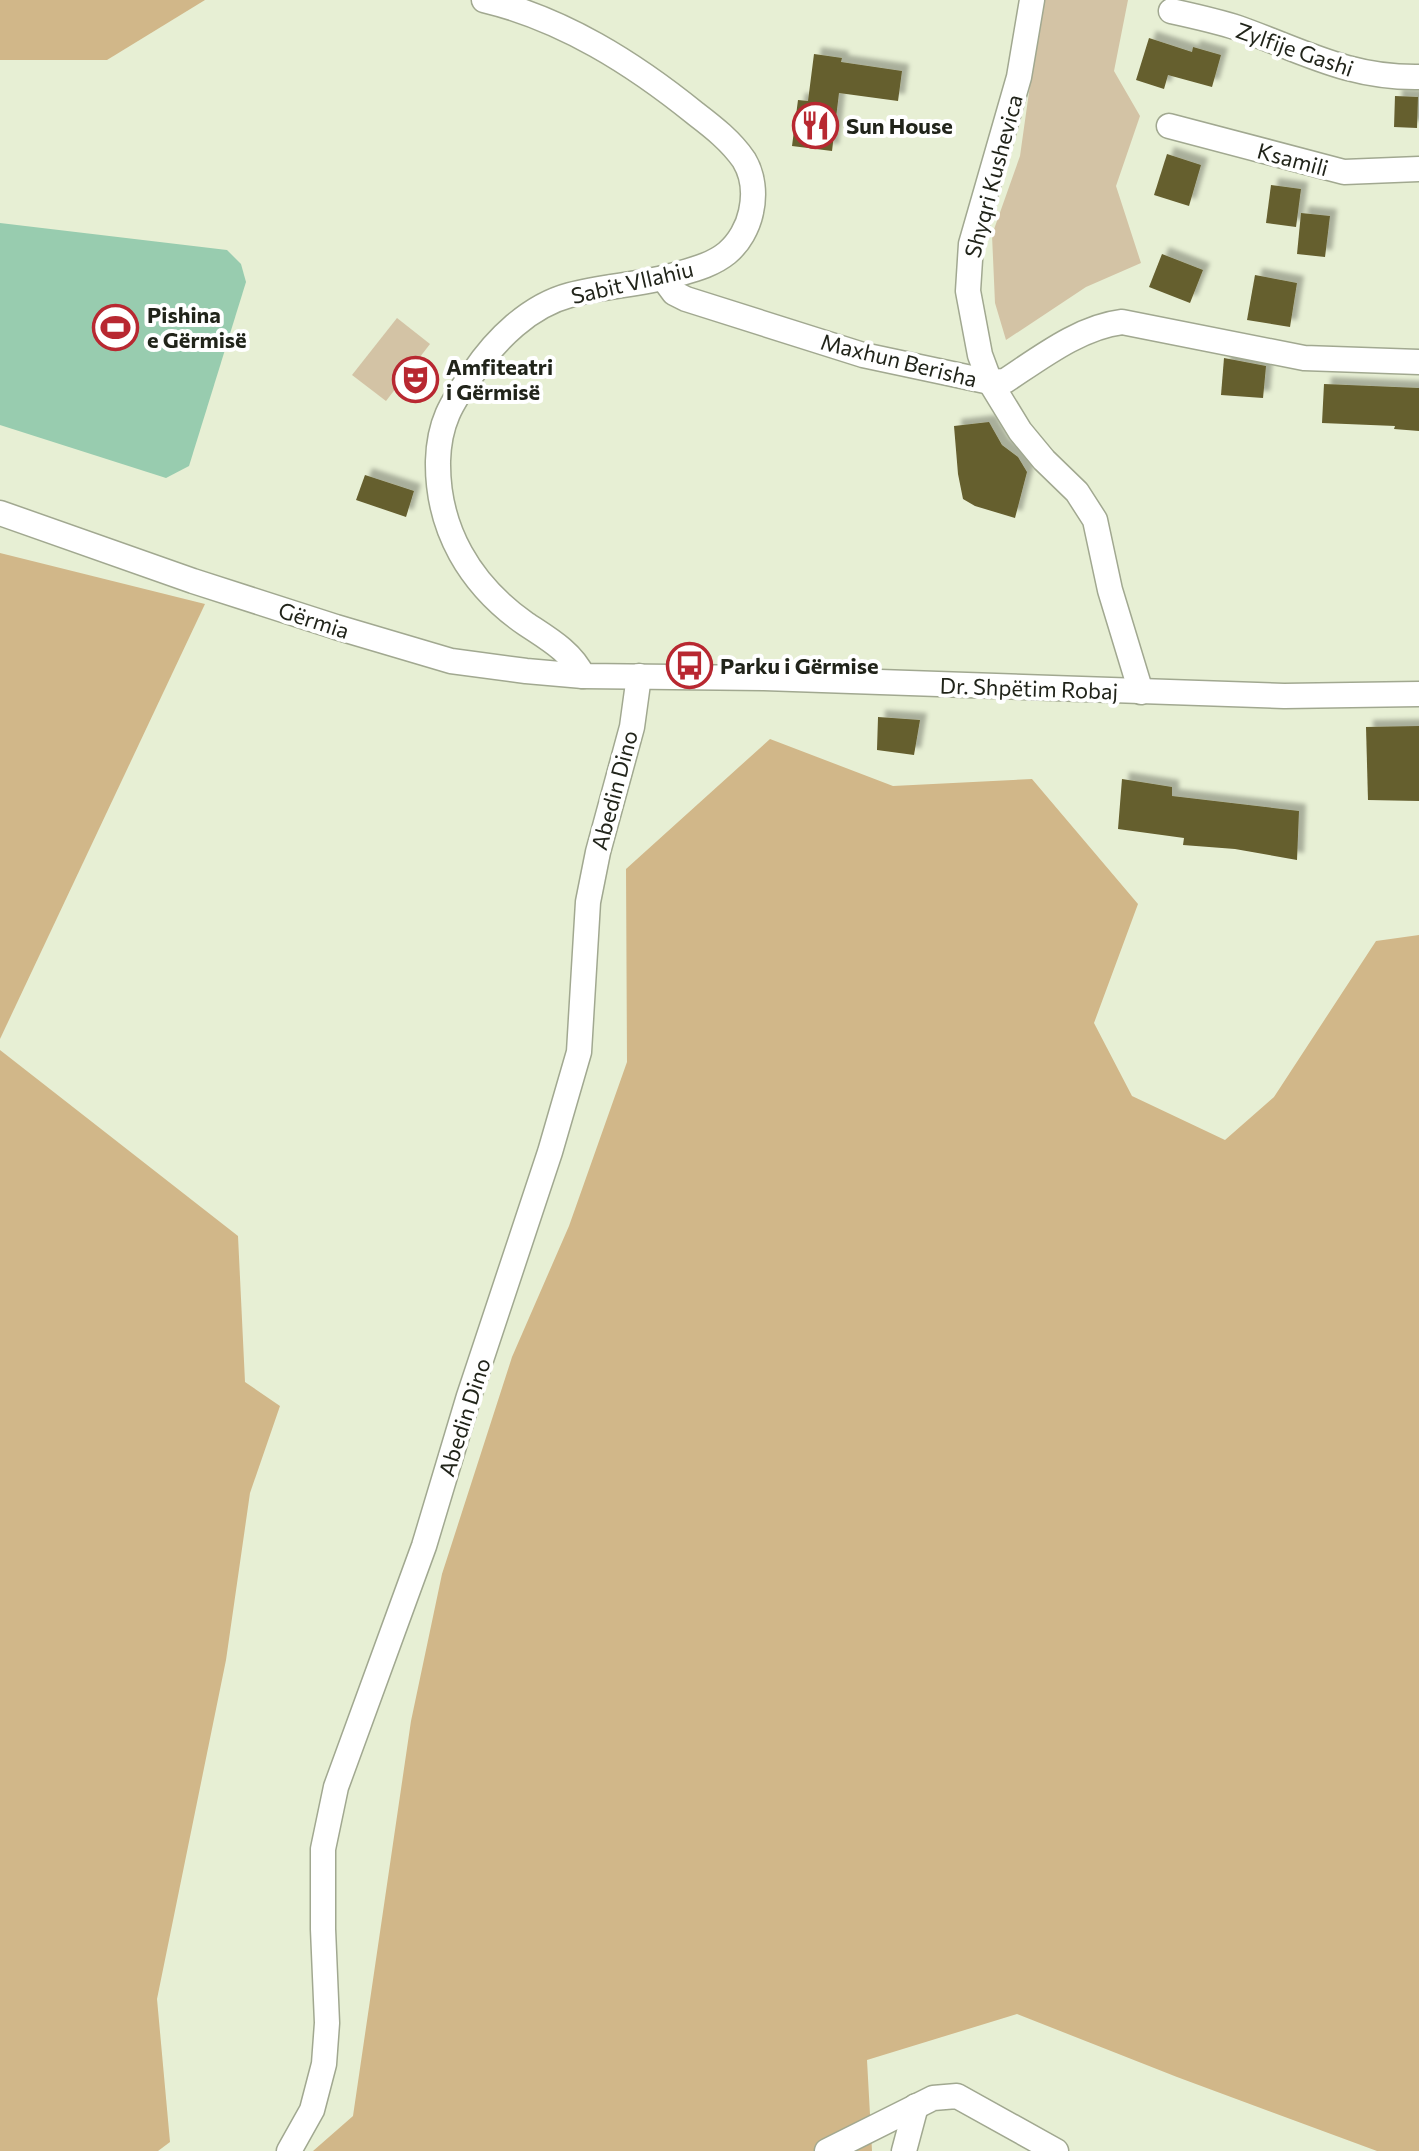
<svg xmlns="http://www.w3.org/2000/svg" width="1419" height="2151" viewBox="0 0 1419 2151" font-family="Commissioner,sans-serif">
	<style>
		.green { fill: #d3c3a5 }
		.forest { fill: #d1b789 }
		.water { fill: #98ccaf }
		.building { fill: #655e2e; filter: url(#shadow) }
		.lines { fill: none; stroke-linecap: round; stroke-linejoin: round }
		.minor-casing { stroke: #a1a890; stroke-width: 27 }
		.minor { stroke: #fff; stroke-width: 24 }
		.labels { text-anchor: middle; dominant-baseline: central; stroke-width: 8; stroke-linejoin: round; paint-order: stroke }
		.street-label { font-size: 22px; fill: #21241a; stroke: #fff }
		.poi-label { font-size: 22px; font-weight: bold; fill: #21241a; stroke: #fff; text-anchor: start }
	</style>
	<defs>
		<filter id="shadow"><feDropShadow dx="7" dy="-7" stdDeviation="2" flood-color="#0004"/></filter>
	</defs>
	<rect width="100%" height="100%" fill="#e7efd4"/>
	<!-- green -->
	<g class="green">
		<polygon points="1042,0 1128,0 1114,71 1140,116 1116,186 1141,263 1086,287 1006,340 995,303 992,235 1020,156"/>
		<polygon points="397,318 430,344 386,401 352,375"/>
	</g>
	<!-- forest -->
	<g class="forest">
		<polygon points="0,0 205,0 107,60 0,60"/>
		<polygon points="0,553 205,604 0,1039"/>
		<polygon points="770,739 893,786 1032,779 1138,904 1094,1023 1132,1096 1225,1140 1274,1097 1376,941 1419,935 1419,2151 1377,2151 1177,2077 1017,2014 867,2060 872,2151 313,2151 353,2116 411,1721 442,1574 512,1357 569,1226 627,1062 626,869"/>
		<polygon points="0,1050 238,1236 245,1382 280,1406 250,1493 226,1660 157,1999 170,2142 158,2151 0,2151"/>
	</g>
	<!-- water -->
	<polygon class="water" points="0,223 227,250 241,264 246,282 189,466 166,478 0,425"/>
	<!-- building -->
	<g class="building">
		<polygon points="1149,38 1192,52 1193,47 1221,55 1212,87 1168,75 1164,89 1136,80"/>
		<polygon points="814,54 842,58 841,62 902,71 898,101 839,93 832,151 792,146 798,100 808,101"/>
		<polygon points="1395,96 1418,97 1417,128 1394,127"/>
		<polygon points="1167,154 1201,165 1189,206 1154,195"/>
		<polygon points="1271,185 1301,189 1296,227 1266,223"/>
		<polygon points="1301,213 1330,216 1325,257 1297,254"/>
		<polygon points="1162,254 1203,270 1190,303 1149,287"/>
		<polygon points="1255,275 1297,283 1290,327 1247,320"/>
		<polygon points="1224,358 1266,366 1263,398 1221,395"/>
		<polygon points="1324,384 1419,388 1419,431 1394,429 1395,426 1322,423"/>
		<polygon points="989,422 1002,445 1018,457 1027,472 1015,518 975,506 963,499 958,474 954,426"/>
		<polygon points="365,475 414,491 406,517 356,500"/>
		<polygon points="878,717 920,720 914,755 877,750"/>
		<polygon points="1419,726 1419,801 1368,800 1366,727"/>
		<polygon points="1122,779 1172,787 1172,796 1299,811 1297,860 1235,849 1183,845 1184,838 1118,829"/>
	</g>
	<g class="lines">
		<defs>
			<g id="minor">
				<path d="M 484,0 C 563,19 633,63 696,114 C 713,127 731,141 744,160 C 753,175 755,194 751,212 C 748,227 739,243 727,253 C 711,266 691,270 671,276 C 638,285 603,286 570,295 C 529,306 496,339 473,373 C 451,403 439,423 438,461 C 437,529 470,585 526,624 C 547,638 572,652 583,676"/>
				<polyline points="1032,0 1019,77 971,244 968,291 980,355 990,382 1020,431 1044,460 1077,492 1095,520 1110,590 1141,692"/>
				<path d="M 1171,11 C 1194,16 1217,21 1238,28 C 1303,51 1348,78 1419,77"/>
				<polyline points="1169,126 1344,172 1419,169"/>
				<path d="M 663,278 L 674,293 L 686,299 L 863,355 L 990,382 L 1005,381 C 1040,358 1080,327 1122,322 L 1304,358 L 1419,362"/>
				<polyline points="0,513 193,581 336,627 451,661 526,671 583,676 764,678 1284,696 1419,694"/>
				<polyline points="289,2151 312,2110 324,2064 327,2023 323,1929 323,1849 336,1787 424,1546 469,1396 550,1152 579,1052 588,902 598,852 632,727 639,676"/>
				<polyline points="827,2151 933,2098 957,2096 1056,2151"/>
				<polyline points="904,2151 916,2106"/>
			</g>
		</defs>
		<!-- minor casing -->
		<use href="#minor" class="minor-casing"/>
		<!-- minor -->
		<use href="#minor" class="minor"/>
	</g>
	<!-- icons -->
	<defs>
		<symbol id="restaurant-ring" viewBox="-11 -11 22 22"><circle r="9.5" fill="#fff" stroke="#b82831" stroke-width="1.5"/><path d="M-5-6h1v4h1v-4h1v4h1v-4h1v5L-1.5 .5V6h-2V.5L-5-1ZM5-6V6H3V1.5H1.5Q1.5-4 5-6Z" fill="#b82831"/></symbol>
		<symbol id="stadium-ring" viewBox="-11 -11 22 22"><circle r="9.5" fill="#fff" stroke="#b82831" stroke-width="1.5"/><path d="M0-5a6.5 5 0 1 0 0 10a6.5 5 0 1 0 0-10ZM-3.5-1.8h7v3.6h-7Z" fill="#b82831"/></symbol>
		<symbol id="theatre-ring" viewBox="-11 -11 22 22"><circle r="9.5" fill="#fff" stroke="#b82831" stroke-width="1.5"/><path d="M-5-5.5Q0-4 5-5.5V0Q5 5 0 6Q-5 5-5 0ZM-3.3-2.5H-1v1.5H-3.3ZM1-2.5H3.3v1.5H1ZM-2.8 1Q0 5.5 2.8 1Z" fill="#b82831"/></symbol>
		<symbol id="bus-ring" viewBox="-11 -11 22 22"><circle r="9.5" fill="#fff" stroke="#b82831" stroke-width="1.5"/><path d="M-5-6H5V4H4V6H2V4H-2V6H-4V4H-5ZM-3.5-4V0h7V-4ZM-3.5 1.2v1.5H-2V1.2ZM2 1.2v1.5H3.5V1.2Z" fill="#b82831"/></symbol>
	</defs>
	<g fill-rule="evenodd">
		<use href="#restaurant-ring" x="790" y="100" width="51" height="51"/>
		<use href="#stadium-ring" x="90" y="302" width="51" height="51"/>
		<use href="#theatre-ring" x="390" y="354" width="51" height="51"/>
		<use href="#bus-ring" x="664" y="640" width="51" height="51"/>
	</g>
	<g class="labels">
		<!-- street labels -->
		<g class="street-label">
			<text transform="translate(1295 49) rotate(19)">Zylfije Gashi</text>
			<text transform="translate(1293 159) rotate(15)">Ksamili</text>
			<text transform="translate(993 176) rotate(-75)">Shyqri Kushevica</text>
			<text transform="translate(632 282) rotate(-13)">Sabit Vllahiu</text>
			<text transform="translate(899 360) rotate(14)">Maxhun Berisha</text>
			<text transform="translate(314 620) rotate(18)">Gërmia</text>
			<text transform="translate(1029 688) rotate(2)">Dr. Shpëtim Robaj</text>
			<text transform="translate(614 790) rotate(-75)">Abedin Dino</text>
			<text transform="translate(464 1417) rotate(-72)">Abedin Dino</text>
		</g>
		<!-- poi labels -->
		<g class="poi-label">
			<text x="846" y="125">Sun House</text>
			<text x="147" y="314">Pishina<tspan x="147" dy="25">e Gërmisë</tspan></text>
			<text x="446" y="366">Amfiteatri<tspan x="446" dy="25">i Gërmisë</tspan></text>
			<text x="720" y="665">Parku i Gërmise</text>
		</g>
	</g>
</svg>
